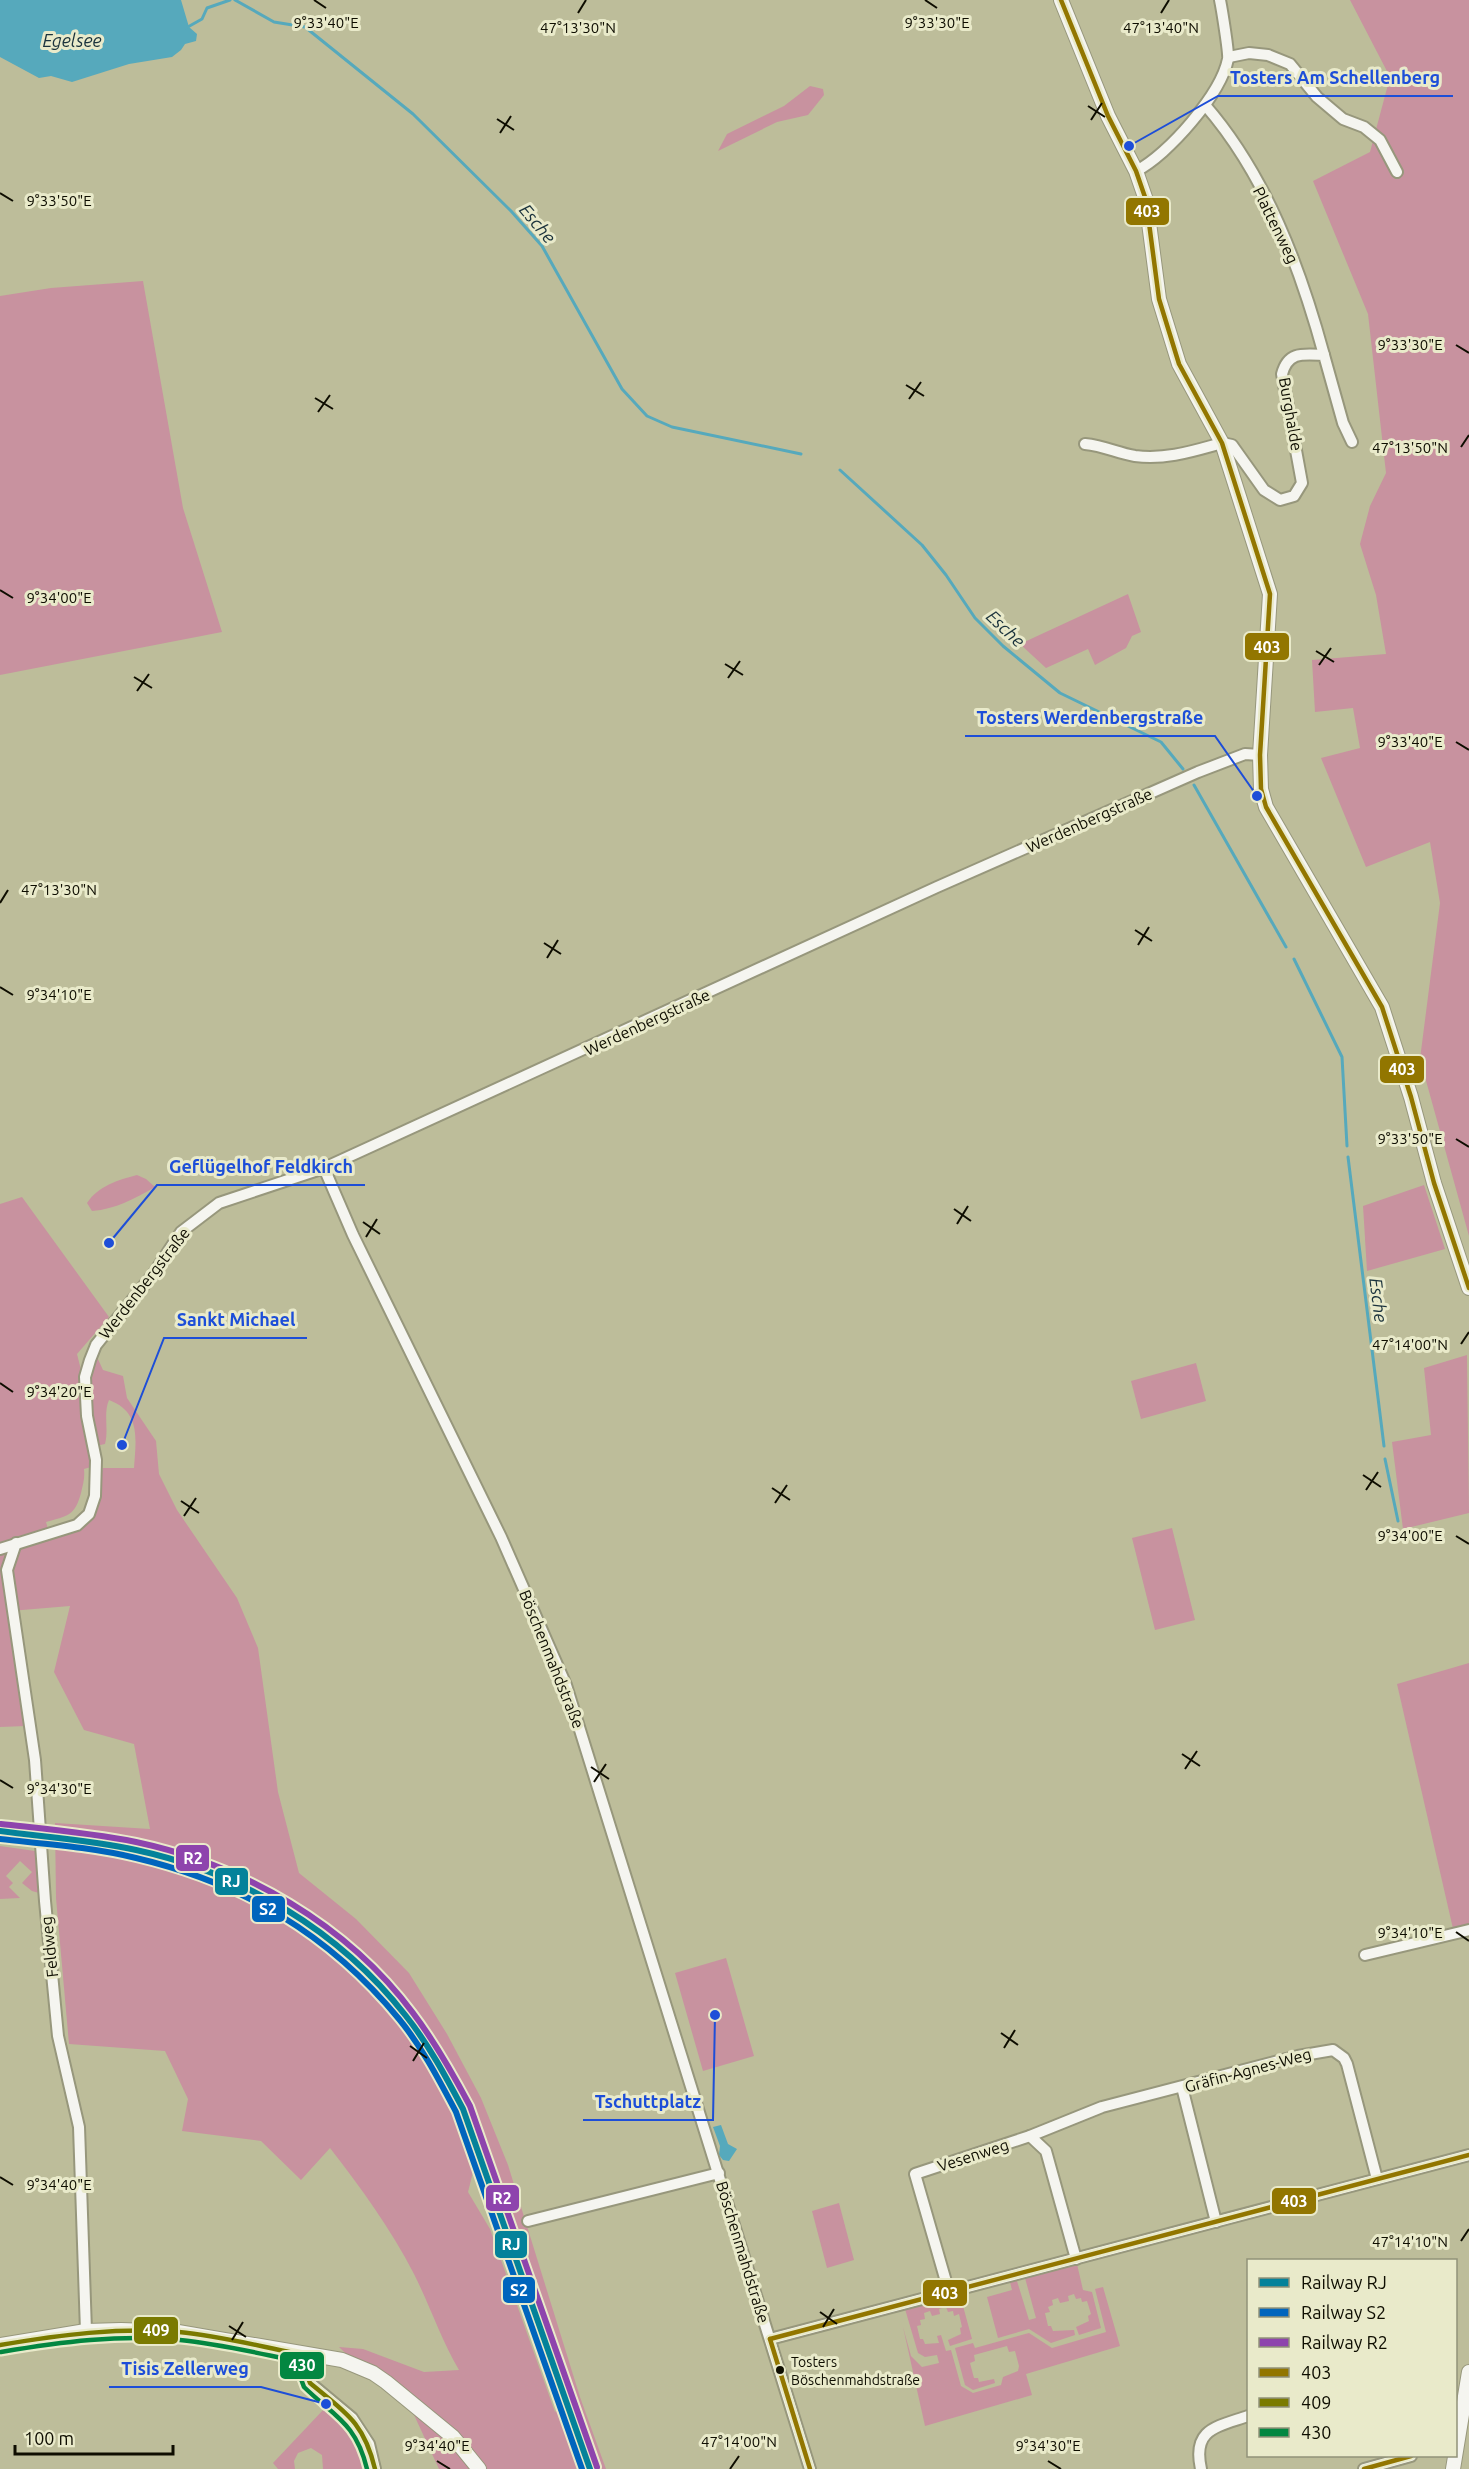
<svg xmlns="http://www.w3.org/2000/svg" width="1469" height="2469" viewBox="0 0 1469 2469" font-family="Ubuntu,sans-serif">
	<style>
		.green { fill: #c8929f; fill-rule: evenodd }
		.water { fill: #56a9bc }
		.lines { fill: none; stroke-linecap: round; stroke-linejoin: round }
		.stream { stroke: #56a9bc; stroke-width: 3 }
		.minor-casing { stroke: #97977c; stroke-width: 14 }
		.tertiary-casing { stroke: #97977c; stroke-width: 16 }
		.minor { stroke: #f5f5f0; stroke-width: 10 }
		.tertiary { stroke: #f5f5f0; stroke-width: 14 }
		.bus-1-casing { stroke: #e9eaca; stroke-width: 9 }
		.bus-2-casing { stroke: #e9eaca; stroke-width: 9 }
		.bus-3-casing { stroke: #e9eaca; stroke-width: 9 }
		.bus-1 { stroke: #927600; stroke-width: 4.5 }
		.bus-2 { stroke: #7a7a00; stroke-width: 4.5 }
		.bus-3 { stroke: #038741; stroke-width: 4.5 }
		.rail-1-casing { stroke: #e9eaca; stroke-width: 10 }
		.rail-2-casing { stroke: #e9eaca; stroke-width: 10 }
		.rail-3-casing { stroke: #e9eaca; stroke-width: 10 }
		.rail-1 { stroke: #04829a; stroke-width: 6 }
		.rail-2 { stroke: #0065bd; stroke-width: 6 }
		.rail-3 { stroke: #8e44ad; stroke-width: 6 }
		.ticks { fill: none; stroke: #0e0d00; stroke-width: 2 }
		.bus-dot { fill: #0e0d00; stroke: #e9eaca; stroke-width: 2 }
		.labels { text-anchor: middle; dominant-baseline: central; stroke-width: 6; stroke-linejoin: round; paint-order: stroke }
		.bus-label { font-size: 14px; fill: #0e0d00; stroke: #e9eaca; text-anchor: start }
		.street-label { font-size: 16px; fill: #0e0d00; stroke: #e9eaca }
		.water-label { font-size: 18px; font-style: italic; fill: #1a323c; stroke: #e9eaca }
		.ticks-label { font-size: 15px; text-anchor: middle; fill: #0e0d00; stroke: #e9eaca; stroke-width: 6; stroke-linejoin: round; paint-order: stroke }
		.leader { fill: none; stroke: #1d4ed8; stroke-width: 2 }
		.callout-dot { fill: #1d4ed8; stroke: #e9eaca; stroke-width: 2 }
		.callout-label { font-size: 18px; text-anchor: middle; font-weight: bold; fill: #1d4ed8; stroke: #e9eaca; stroke-width: 6; stroke-linejoin: round; paint-order: stroke }
		.line-badge { stroke: #e9eaca; stroke-width: 2 }
		.badge-label { font-size: 16px; text-anchor: middle; font-weight: bold; fill: #fff }
	</style>
	<rect width="100%" height="100%" fill="#bdbd9a"/>
	<!-- green -->
	<g class="green">
		<polygon points="1350,0 1469,0 1469,1236 1420,1059 1440,903 1430,842 1366,867 1321,758 1360,748 1353,708 1315,712 1312,660 1386,654 1376,595 1360,544 1370,506 1386,473 1368,314 1313,181 1370,152 1390,77"/>
		<polygon points="810,86 823,89 824,95 808,115 777,122 718,151 727,134 784,106"/>
		<polygon points="143,281 183,508 222,632 0,675 0,296 51,288"/>
		<polygon points="1128,594 1141,632 1132,636 1126,648 1095,665 1088,649 1046,668 1020,644"/>
		<path d="M 137,1175 L 146,1179 L 155,1187 C 134,1199 116,1209 92,1211 L 87,1203 C 98,1186 118,1180 137,1175 Z"/>
		<polygon points="1424,1185 1445,1249 1367,1271 1363,1206"/>
		<path d="M 22,1197 L 109,1317 L 77,1354 L 81,1370 L 97,1357 L 103,1370 L 123,1376 L 127,1398 L 156,1441 L 159,1474 L 177,1510 L 237,1598 L 258,1648 L 278,1792 L 299,1873 L 356,1919 L 409,1973 L 447,2034 L 481,2098 L 508,2165 L 580,2397 L 606,2469 L 439,2469 L 409,2404 L 377,2384 L 339,2347 L 363,2349 L 424,2372 L 459,2370 C 441,2339 430,2306 414,2274 C 391,2229 361,2188 330,2148 L 301,2180 L 261,2141 L 182,2131 L 188,2099 L 165,2051 L 69,2044 L 56,1898 L 55,1823 L 150,1829 L 134,1744 L 84,1730 L 54,1672 L 70,1606 L 10,1611 L 26,1726 L 0,1727 L 0,1204 ZM 109,1400 C 141,1412 136,1439 134,1468 L 103,1468 L 96,1496 L 78,1527 L 48,1529 L 46,1522 C 67,1516 75,1516 81,1493 C 83,1484 85,1478 84,1469 L 91,1467 L 95,1446 L 105,1444 C 109,1429 103,1414 109,1400 ZM 483,2132 L 547,2314 L 572,2397 L 555,2412 L 490,2229 L 468,2192 Z"/>
		<polygon points="1467,1355 1469,1513 1403,1529 1392,1442 1431,1435 1424,1368"/>
		<polygon points="1196,1363 1206,1401 1141,1419 1131,1381"/>
		<polygon points="1172,1528 1195,1620 1155,1630 1132,1538"/>
		<polygon points="1469,1663 1469,1930 1454,1933 1397,1684"/>
		<polygon points="0,1846 35,1851 39,1893 32,1891 22,1883 32,1872 20,1861 6,1876 13,1883 9,1887 20,1898 0,1899"/>
		<polygon points="726,1958 754,2056 703,2071 675,1973"/>
		<polygon points="839,2203 854,2260 827,2268 812,2211"/>
		<polygon points="1077,2264 1083,2290 1092,2292 1101,2328 1079,2335 1076,2327 1089,2321 1088,2316 1091,2314 1087,2301 1082,2302 1081,2298 1076,2299 1074,2294 1068,2296 1069,2301 1060,2303 1058,2298 1052,2300 1053,2305 1048,2307 1050,2312 1045,2313 1048,2326 1051,2326 1053,2331 1074,2330 1075,2335 1051,2343 1029,2329 998,2338 987,2297 1012,2290 1010,2282 1017,2281 1029,2320 1036,2318 1025,2278"/>
		<polygon points="1103,2287 1120,2346 1026,2374 1032,2395 925,2426 903,2327 911,2356 922,2367 939,2363 937,2355 925,2357 918,2353 905,2309 960,2295 972,2339 950,2346 948,2340 961,2334 960,2328 962,2327 959,2314 954,2316 953,2311 948,2312 946,2307 939,2309 940,2314 932,2316 930,2311 924,2313 925,2319 920,2320 921,2325 917,2326 920,2339 923,2339 925,2344 939,2343 937,2336 941,2335 946,2351 951,2350 961,2386 973,2393 1001,2385 1003,2377 1018,2371 1019,2366 1015,2351 1009,2352 1007,2346 974,2355 975,2361 970,2363 974,2378 978,2378 979,2382 994,2379 995,2383 973,2390 965,2385 955,2348 973,2343 975,2348 1029,2333 1052,2348 1106,2332 1095,2289"/>
		<path d="M 324,2409 L 330,2414 L 332,2411 C 353,2427 364,2443 366,2469 L 323,2469 L 322,2455 L 311,2448 L 298,2453 L 294,2461 L 295,2469 L 278,2469 L 273,2463 Z"/>
	</g>
	<!-- water -->
	<g class="water">
		<polygon points="0,0 181,0 189,27 197,34 196,41 185,44 181,50 172,57 129,64 72,82 51,76 39,78 0,57"/>
		<polygon points="721,2125 728,2144 737,2149 729,2161 723,2160 719,2155 720,2146 713,2127"/>
	</g>
	<g class="lines">
		<!-- stream -->
		<g class="stream">
			<polyline points="235,0 274,22 305,27 413,114 511,211 542,246 622,389 647,416 672,427 801,454"/>
			<polyline points="186,28 202,19 207,8 230,0"/>
			<polyline points="840,470 922,545 946,575 975,618 1003,646 1060,693 1161,742 1183,769"/>
			<polyline points="1194,785 1286,947"/>
			<polyline points="1294,959 1342,1057 1347,1146"/>
			<polyline points="1348,1157 1384,1446"/>
			<polyline points="1385,1459 1398,1521"/>
		</g>
		<defs>
			<g id="minor">
				<polyline points="1229,57 1249,53 1268,55 1290,64 1317,97 1343,119 1364,127 1380,140 1397,172"/>
				<path d="M 1205,105 C 1266,175 1300,267 1324,355"/>
				<path d="M 1136,171 C 1168,155 1221,94 1228,59 C 1229,53 1222,10 1220,0"/>
				<path d="M 1085,444 C 1105,446 1117,453 1135,456 C 1166,460 1193,451 1222,443 L 1232,445 L 1264,490 L 1280,500 L 1294,496 L 1302,483 L 1282,374 C 1288,351 1303,354 1324,355 L 1343,423 L 1352,442"/>
				<polyline points="324,1168 353,1235 501,1537 566,1685 810,2469"/>
				<polyline points="16,1543 7,1570 35,1760 45,1901 58,2036 79,2127 86,2331"/>
				<polyline points="0,1549 77,1525 89,1514 95,1496 96,1460 87,1416 85,1377 90,1360 96,1345 154,1273 181,1232 219,1203 324,1168 937,887 1198,772 1245,754 1260,755"/>
				<polyline points="1365,1955 1469,1930"/>
				<polyline points="1182,2087 1216,2222"/>
				<polyline points="1030,2136 1046,2151 1076,2259"/>
				<polyline points="528,2221 719,2173"/>
				<polyline points="949,2292 915,2174 1030,2136 1102,2107 1298,2056 1333,2050 1344,2058 1347,2064 1377,2179"/>
				<polyline points="770,2339 1469,2155"/>
				<polyline points="310,2356 308,2378 310,2383 352,2418 369,2444 375,2469"/>
				<path d="M 1201,2469 C 1192,2429 1216,2427 1248,2416"/>
				<polyline points="1364,2469 1411,2456"/>
			</g>
			<g id="tertiary">
				<polyline points="1061,0 1108,116 1136,171 1146,200 1159,299 1179,364 1222,443 1270,594 1260,755 1261,789 1266,807 1382,1007 1411,1097 1434,1183 1469,1288"/>
				<polyline points="0,2345 86,2331 121,2330 178,2332 342,2360 373,2373 386,2382 453,2437 479,2469"/>
				<polyline points="1453,2469 1469,2372"/>
			</g>
		</defs>
		<!-- minor casing -->
		<use href="#minor" class="minor-casing"/>
		<!-- tertiary casing -->
		<use href="#tertiary" class="tertiary-casing"/>
		<!-- minor -->
		<use href="#minor" class="minor"/>
		<!-- tertiary -->
		<use href="#tertiary" class="tertiary"/>
		<defs>
			<g id="bus-1">
				<polyline points="1061,0 1108,116 1136,171 1146,200 1159,299 1179,364 1222,443 1270,594 1260,755 1261,789 1266,807 1382,1007 1411,1097 1434,1183 1469,1288"/>
				<polyline points="770,2339 1469,2155"/>
				<polyline points="770,2339 810,2469"/>
				<polyline points="1364,2469 1411,2456"/>
			</g>
			<g id="bus-2">
				<path d="M 0,2345 C 59,2335 119,2327 179,2332 C 223,2336 266,2348 310,2356"/>
				<path d="M 310,2356 L 308,2378 L 310,2383 C 345,2412 364,2422 375,2469"/>
			</g>
			<path id="bus-3" d="M 1,2352 C 60,2342 120,2334 180,2340 C 221,2344 261,2354 302,2362 L 301,2379 L 304,2387 C 335,2417 356,2423 367,2469"/>
		</defs>
		<!-- bus-1 casing -->
		<use href="#bus-1" class="bus-1-casing"/>
		<!-- bus-2 casing -->
		<use href="#bus-2" class="bus-2-casing"/>
		<!-- bus-3 casing -->
		<use href="#bus-3" class="bus-3-casing"/>
		<!-- bus-1 -->
		<use href="#bus-1" class="bus-1"/>
		<!-- bus-2 -->
		<use href="#bus-2" class="bus-2"/>
		<!-- bus-3 -->
		<use href="#bus-3" class="bus-3"/>
		<defs>
			<path id="rail-1" d="M 0,1831 C 45,1837 91,1840 136,1850 C 242,1873 339,1930 406,2016 C 429,2045 446,2077 463,2109 L 590,2469"/>
			<path id="rail-2" d="M 0,1839 C 45,1844 91,1847 136,1858 C 242,1883 329,1934 399,2019 C 422,2047 439,2080 456,2112 L 582,2469"/>
			<path id="rail-3" d="M 1,1824 C 46,1829 92,1833 136,1842 C 243,1865 347,1924 413,2013 C 435,2042 453,2074 470,2106 L 597,2467"/>
		</defs>
		<!-- rail-1 casing -->
		<use href="#rail-1" class="rail-1-casing"/>
		<!-- rail-2 casing -->
		<use href="#rail-2" class="rail-2-casing"/>
		<!-- rail-3 casing -->
		<use href="#rail-3" class="rail-3-casing"/>
		<!-- rail-1 -->
		<use href="#rail-1" class="rail-1"/>
		<!-- rail-2 -->
		<use href="#rail-2" class="rail-2"/>
		<!-- rail-3 -->
		<use href="#rail-3" class="rail-3"/>
	</g>
	<!-- ticks -->
	<path class="ticks" d="M 314,0 L 326,8M 925,0 L 937,8M 578,13 L 586,0M 1161,13 L 1169,0M 1088,106 L 1105,117M 497,119 L 514,130M 1091,120 L 1102,103M 500,133 L 511,116M 0,193 L 13,201M 1456,345 L 1469,353M 906,385 L 924,396M 315,398 L 333,409M 909,399 L 921,382M 318,412 L 330,395M 1461,447 L 1469,435M 0,590 L 13,598M 1316,651 L 1334,662M 725,664 L 743,675M 1319,665 L 1331,648M 134,677 L 152,688M 728,678 L 740,661M 137,691 L 149,674M 1456,742 L 1469,750M 0,903 L 8,890M 1135,930 L 1152,941M 544,943 L 561,954M 1138,945 L 1149,927M 547,958 L 558,940M 0,987 L 13,995M 1456,1139 L 1469,1147M 954,1209 L 971,1221M 363,1222 L 380,1234M 957,1224 L 968,1206M 366,1237 L 377,1219M 1461,1344 L 1469,1332M 0,1383 L 13,1392M 1363,1475 L 1381,1487M 772,1488 L 790,1500M 1366,1490 L 1378,1472M 181,1501 L 199,1513M 775,1503 L 787,1485M 184,1516 L 196,1498M 1456,1536 L 1469,1544M 1182,1754 L 1200,1766M 591,1767 L 609,1779M 1185,1769 L 1197,1751M 0,1780 L 13,1788M 594,1782 L 606,1764M 1456,1932 L 1469,1941M 1001,2033 L 1018,2045M 410,2046 L 427,2058M 1004,2048 L 1015,2030M 413,2061 L 424,2043M 0,2177 L 13,2185M 1461,2241 L 1469,2229M 820,2312 L 837,2324M 229,2326 L 246,2337M 823,2327 L 834,2309M 232,2340 L 243,2322M 437,2461 L 450,2469M 1048,2461 L 1061,2469M 730,2469 L 739,2456"/>
	<!-- markers -->
	<circle class="bus-dot" cx="780" cy="2370" r="5"/>
	<g class="labels">
		<!-- bus labels -->
		<g class="bus-label">
			<text x="791" y="2362">Tosters<tspan x="791" dy="18">Böschenmahdstraße</tspan></text>
		</g>
		<!-- street labels -->
		<g class="street-label">
			<text transform="translate(1276 225) rotate(64)">Plattenweg</text>
			<text transform="translate(1291 414) rotate(80)">Burghalde</text>
			<text transform="translate(1089 820) rotate(-24)">Werdenbergstraße</text>
			<text transform="translate(647 1022) rotate(-25)">Werdenbergstraße</text>
			<text transform="translate(144 1283) rotate(-52)">Werdenbergstraße</text>
			<text transform="translate(552 1659) rotate(68)">Böschenmahdstraße</text>
			<text transform="translate(49 1947) rotate(-96)">Feldweg</text>
			<text transform="translate(1248 2070) rotate(-15)">Gräfin-Agnes-Weg</text>
			<text transform="translate(973 2155) rotate(-18)">Vesenweg</text>
			<text transform="translate(743 2252) rotate(73)">Böschenmahdstraße</text>
		</g>
		<!-- water labels -->
		<g class="water-label">
			<text x="72" y="40">Egelsee</text>
			<text transform="translate(538 223) rotate(50)">Esche</text>
			<text transform="translate(1006 628) rotate(43)">Esche</text>
			<text transform="translate(1379 1300) rotate(83)">Esche</text>
		</g>
	</g>
	<g class="ticks-label">
		<text x="326" y="28">9°33'40"E</text>
		<text x="937" y="28">9°33'30"E</text>
		<text x="578" y="33">47°13'30"N</text>
		<text x="1161" y="33">47°13'40"N</text>
		<text x="59" y="206">9°33'50"E</text>
		<text x="1410" y="350">9°33'30"E</text>
		<text x="1410" y="453">47°13'50"N</text>
		<text x="59" y="603">9°34'00"E</text>
		<text x="1410" y="747">9°33'40"E</text>
		<text x="59" y="895">47°13'30"N</text>
		<text x="59" y="1000">9°34'10"E</text>
		<text x="1410" y="1144">9°33'50"E</text>
		<text x="1410" y="1350">47°14'00"N</text>
		<text x="59" y="1397">9°34'20"E</text>
		<text x="1410" y="1541">9°34'00"E</text>
		<text x="59" y="1794">9°34'30"E</text>
		<text x="1410" y="1938">9°34'10"E</text>
		<text x="59" y="2190">9°34'40"E</text>
		<text x="1410" y="2247">47°14'10"N</text>
		<text x="739" y="2447">47°14'00"N</text>
		<text x="437" y="2451">9°34'40"E</text>
		<text x="1048" y="2451">9°34'30"E</text>
	</g>
	<!-- callouts -->
	<path class="leader" d="M1129 146L1218 96H1453M1257 796L1215 736H965M109 1243L157 1185H365M122 1445L164 1338H307M715 2015L713 2120H583M326 2404L261 2387H109"/>
	<g class="callout-dot">
		<circle cx="1129" cy="146" r="6"/>
		<circle cx="1257" cy="796" r="6"/>
		<circle cx="109" cy="1243" r="6"/>
		<circle cx="122" cy="1445" r="6"/>
		<circle cx="715" cy="2015" r="6"/>
		<circle cx="326" cy="2404" r="6"/>
	</g>
	<g class="callout-label">
		<text x="1335" y="84">Tosters Am Schellenberg</text>
		<text x="1090" y="724">Tosters Werdenbergstraße</text>
		<text x="261" y="1173">Geflügelhof Feldkirch</text>
		<text x="236" y="1326">Sankt Michael</text>
		<text x="648" y="2108">Tschuttplatz</text>
		<text x="185" y="2375">Tisis Zellerweg</text>
	</g>
	<g class="line-badge">
		<rect x="1125" y="197" width="45" height="29" rx="6" fill="#927600"/>
		<rect x="1244" y="632" width="46" height="29" rx="6" fill="#927600"/>
		<rect x="1379" y="1055" width="46" height="29" rx="6" fill="#927600"/>
		<rect x="175" y="1844" width="35" height="28" rx="6" fill="#8e44ad"/>
		<rect x="214" y="1867" width="35" height="29" rx="6" fill="#04829a"/>
		<rect x="251" y="1895" width="35" height="28" rx="6" fill="#0065bd"/>
		<rect x="485" y="2184" width="35" height="28" rx="6" fill="#8e44ad"/>
		<rect x="1271" y="2187" width="46" height="28" rx="6" fill="#927600"/>
		<rect x="494" y="2230" width="34" height="29" rx="6" fill="#04829a"/>
		<rect x="502" y="2276" width="34" height="28" rx="6" fill="#0065bd"/>
		<rect x="922" y="2279" width="46" height="28" rx="6" fill="#927600"/>
		<rect x="133" y="2316" width="46" height="29" rx="6" fill="#7a7a00"/>
		<rect x="279" y="2351" width="46" height="29" rx="6" fill="#038741"/>
	</g>
	<g class="badge-label">
		<text x="1147" y="217">403</text>
		<text x="1267" y="653">403</text>
		<text x="1402" y="1075">403</text>
		<text x="193" y="1864">R2</text>
		<text x="231" y="1887">RJ</text>
		<text x="268" y="1915">S2</text>
		<text x="502" y="2204">R2</text>
		<text x="1294" y="2207">403</text>
		<text x="511" y="2250">RJ</text>
		<text x="519" y="2296">S2</text>
		<text x="945" y="2299">403</text>
		<text x="156" y="2336">409</text>
		<text x="302" y="2371">430</text>
	</g>
	<!-- legend -->
	<rect x="1247" y="2259" width="210" height="198" fill="#e9eaca" stroke="#919279" stroke-width="1.5"/>
	<rect x="1259" y="2278" width="30" height="9" fill="#04829a" stroke="#919279" stroke-width="1.5"/>
	<text x="1301" y="2289" font-size="18" fill="#0e0d00">Railway RJ</text>
	<rect x="1259" y="2308" width="30" height="9" fill="#0065bd" stroke="#919279" stroke-width="1.5"/>
	<text x="1301" y="2319" font-size="18" fill="#0e0d00">Railway S2</text>
	<rect x="1259" y="2338" width="30" height="9" fill="#8e44ad" stroke="#919279" stroke-width="1.5"/>
	<text x="1301" y="2349" font-size="18" fill="#0e0d00">Railway R2</text>
	<rect x="1259" y="2368" width="30" height="9" fill="#927600" stroke="#919279" stroke-width="1.5"/>
	<text x="1301" y="2379" font-size="18" fill="#0e0d00">403</text>
	<rect x="1259" y="2398" width="30" height="9" fill="#7a7a00" stroke="#919279" stroke-width="1.5"/>
	<text x="1301" y="2409" font-size="18" fill="#0e0d00">409</text>
	<rect x="1259" y="2428" width="30" height="9" fill="#038741" stroke="#919279" stroke-width="1.5"/>
	<text x="1301" y="2439" font-size="18" fill="#0e0d00">430</text>
	<!-- scale -->
	<path d="M15 2445v9h158v-9" fill="none" stroke="#0e0d00" stroke-width="3"/>
	<text x="24" y="2445" font-size="18" fill="#0e0d00" stroke="#e9eaca" stroke-width="4.5" paint-order="stroke">100 m</text>
</svg>
